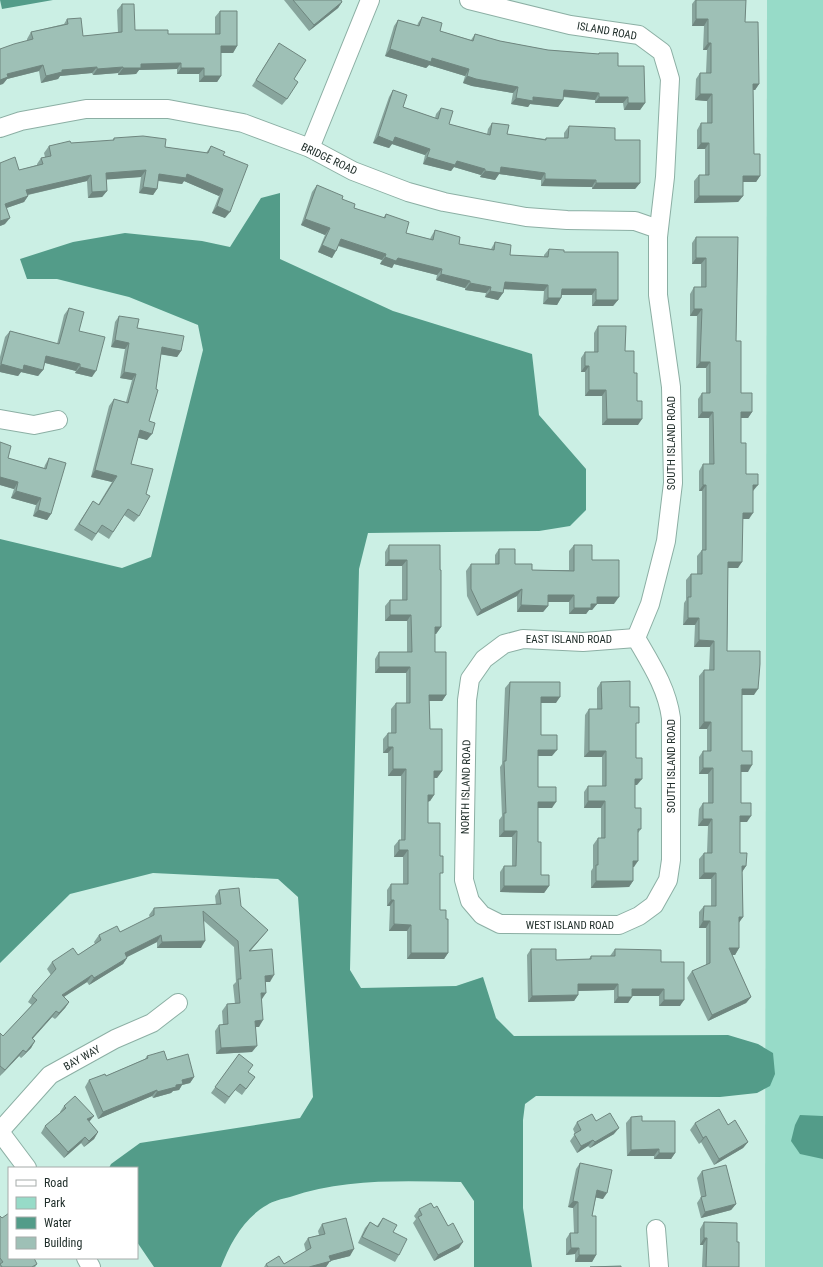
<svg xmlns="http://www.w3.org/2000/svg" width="823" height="1267" viewBox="0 0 823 1267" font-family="'Roboto Condensed',sans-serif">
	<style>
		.park { fill: #97dbc8 }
		.water { fill: #539c89 }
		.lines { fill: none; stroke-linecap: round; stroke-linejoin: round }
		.minor-casing { stroke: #8cafa4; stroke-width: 20 }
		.minor { stroke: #fff; stroke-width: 18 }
		.wall { fill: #88a59d }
		.shaded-wall { fill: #6f867f }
		.building { fill: #9ec0b6; stroke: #6f867f }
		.labels { text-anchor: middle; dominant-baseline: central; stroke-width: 3.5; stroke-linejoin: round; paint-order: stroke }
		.street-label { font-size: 11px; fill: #212f2b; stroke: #fff }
	</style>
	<rect width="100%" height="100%" fill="#cbefe4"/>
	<!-- park -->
	<polygon class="park" points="767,0 823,0 823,1267 765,1267"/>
	<!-- water -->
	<g class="water">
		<polygon points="0,0 53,0 2,9"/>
		<path d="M 280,193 L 280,259 L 393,311 L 532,354 L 539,415 L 586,469 L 586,510 L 570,526 L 539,531 L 368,533 L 359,569 L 350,970 L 361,988 L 456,986 L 483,977 L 496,1018 L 514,1036 L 728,1035 L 758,1044 L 773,1053 L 775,1074 L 770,1086 L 757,1093 L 720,1097 L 536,1096 L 525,1104 L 523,1120 L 523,1208 L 532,1267 L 474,1267 L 474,1201 L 461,1182 C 404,1181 344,1178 290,1197 C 282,1199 273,1201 267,1205 C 244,1218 230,1243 221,1267 L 154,1267 L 137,1242 L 137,1168 L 109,1168 L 111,1164 L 140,1143 L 300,1118 L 313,1097 L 298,897 L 278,879 L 153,873 L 70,894 L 0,963 L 0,539 L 122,568 L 151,557 L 203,350 L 198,325 L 129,297 L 57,279 L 27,279 L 20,259 L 73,242 L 125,233 L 202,241 L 230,247 L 261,198 Z"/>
		<polygon points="800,1115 823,1116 823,1159 800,1154 791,1141 795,1125"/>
	</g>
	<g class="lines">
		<defs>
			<g id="minor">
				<polyline points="469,0 570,25 639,35 662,52 670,79 665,177 658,237 658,295 671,387 673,483 666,541 650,604 636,638"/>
				<polyline points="0,128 21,121 86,109 168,109 243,123 310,148 353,171 408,192 444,202 526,217 567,220 635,221 658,229"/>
				<polyline points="310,148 370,0"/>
				<polyline points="0,419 34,425 58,420"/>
				<path d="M 636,638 C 651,664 667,688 671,718 L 671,860 L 668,880 L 654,905 L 639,916 L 619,925 L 500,924 L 482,915 L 470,901 L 464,880 L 467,700 L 470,679 L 484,659 L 504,644 L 523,639 L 583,642 Z"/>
				<polyline points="0,1131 50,1075 115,1039 152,1023 178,1003"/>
				<polyline points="0,1132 27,1168"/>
				<polyline points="656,1229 659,1267"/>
				<polyline points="86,1258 91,1267"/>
			</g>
		</defs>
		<!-- minor casing -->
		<use href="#minor" class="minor-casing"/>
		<!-- minor -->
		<use href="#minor" class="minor"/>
	</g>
	<!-- wall -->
	<g class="wall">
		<polygon points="284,0 341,0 342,2 338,8 309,31"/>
		<polygon points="695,0 746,0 745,22 759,84 755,90 753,90 754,154 760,176 756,182 743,182 743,196 738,202 694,203 694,181 699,175 705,175 705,149 697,149 697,130 701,123 707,123 707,101 695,100 696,79 700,73 706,73 707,50 703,50 704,26 692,26 692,4"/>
		<polygon points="122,4 135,30 168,34 215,34 215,17 220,11 237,46 233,53 221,53 221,76 217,82 199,82 199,74 177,74 177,69 139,70 136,74 118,75 118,73 93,75 92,73 60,76 58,79 41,83 39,71 7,79 3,84 27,41 27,39 31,32 64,24 67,19 83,36 118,33 117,10"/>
		<polygon points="422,17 440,31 471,40 475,34 500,41 548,50 598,54 599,53 618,66 645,103 640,110 624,110 623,103 595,103 595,100 563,97 563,100 558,107 530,104 528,107 511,104 513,93 472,86 463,83 465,76 429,65 426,68 385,56 394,26 398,20 417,26 418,23"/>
		<polygon points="279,43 294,79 287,99 282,105 252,86"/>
		<polygon points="393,90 403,107 435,118 436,114 441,108 449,124 487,134 488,129 492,123 507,134 545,139 546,138 564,138 564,133 569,126 615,140 640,183 635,189 592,189 592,187 541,186 541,180 499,174 495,180 480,177 481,175 454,167 451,171 423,164 425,155 392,144 389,148 373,143 389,97"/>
		<polygon points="114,138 165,147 206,153 211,146 223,155 225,218 212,213 219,196 184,181 182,184 158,181 157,189 153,195 139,193 141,177 106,179 107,191 102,197 88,198 87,181 28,195 28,196 24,202 6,208 5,224 0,226 19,170 37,165 37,164 41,158 45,157 44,153 49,146 71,143 112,141"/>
		<polygon points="317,185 342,199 354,208 383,218 386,214 406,233 430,239 431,237 435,230 459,244 491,249 495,242 510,255 544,257 544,255 549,249 564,252 618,300 613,306 592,306 592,295 562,295 561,298 557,305 543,304 544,291 504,289 503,293 498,300 485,297 486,293 465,290 465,288 436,280 437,275 394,264 392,268 380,264 382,260 338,246 332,258 318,252 325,235 301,225 312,192"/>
		<polygon points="696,237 738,237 736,341 741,393 752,412 748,418 741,418 741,443 746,474 753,491 749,519 743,519 738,568 728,568 727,651 754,695 742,695 742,751 748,772 741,772 741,803 747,822 740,822 740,853 746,866 742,872 743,917 739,922 739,948 735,955 732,955 751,997 746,1003 708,1021 687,978 692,971 706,965 706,928 699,928 699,912 704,906 711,906 711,879 699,879 699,859 704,853 707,853 708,826 698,826 699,809 703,803 708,803 708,774 699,774 699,757 703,751 707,751 707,729 699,729 699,676 704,670 709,670 710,647 694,647 695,625 683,625 684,603 686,600 686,580 691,574 697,574 697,556 702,550 702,491 699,491 699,471 703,464 709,464 709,418 698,418 698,399 702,393 706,393 706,368 696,368 697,316 690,316 690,294 694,287 701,287 701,264 692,264 692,243"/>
		<polygon points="69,308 79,331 92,377 75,373 76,371 45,363 43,370 38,376 21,372 18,376 0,372 0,357 5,337 10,331 57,344 64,315"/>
		<polygon points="119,316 137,328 181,351 177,357 161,354 149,421 147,440 138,437 131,464 139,516 134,522 124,515 109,539 98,532 92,541 74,530 93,501 98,505 112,482 91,477 109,406 114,399 126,402 132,380 120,378 125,349 111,347 115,322"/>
		<polygon points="598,326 625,351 634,373 637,401 638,425 602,425 602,396 585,396 585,372 581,372 581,358 585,352 594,352 594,333"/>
		<polygon points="0,442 8,458 44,468 45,465 49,458 51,514 47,520 33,516 36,505 11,498 14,489 0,485"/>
		<polygon points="389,545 440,545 441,627 436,634 435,634 435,652 446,695 442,701 429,701 430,729 442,771 437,778 434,778 434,795 430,801 428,802 428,823 440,877 440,910 446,919 448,953 444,959 407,959 407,931 389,931 390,906 387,906 387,890 391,884 403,884 403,857 394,857 394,846 399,840 401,840 401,776 388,776 388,753 383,753 383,739 388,733 391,733 391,709 396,703 406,703 406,673 375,673 375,659 379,652 407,652 407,621 385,621 385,606 390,600 402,600 402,566 385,566 385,552"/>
		<polygon points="574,545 592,560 614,604 597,604 592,610 589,610 586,614 569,614 569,602 548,602 548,606 543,612 517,612 517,596 477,616 467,596 466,571 471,564 495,564 495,555 499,549 515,564 532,570 569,570 569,551"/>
		<polygon points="510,682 556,703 541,703 541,735 552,756 538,756 538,787 552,808 538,808 538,842 541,875 549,886 544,893 500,892 500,872 504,866 512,866 512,837 499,837 499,820 502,816 500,767 502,764 505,688"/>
		<polygon points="601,682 630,707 636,727 636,758 637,785 635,785 635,808 641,829 638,833 633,867 633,881 629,887 591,888 591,871 593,868 593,845 598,838 601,838 601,808 584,808 584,792 588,786 602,786 602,757 584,757 585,715 589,709 597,709 597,688"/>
		<polygon points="219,890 241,906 268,930 263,936 250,951 270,982 265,982 262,999 259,1027 255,1027 252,1052 216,1054 215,1031 219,1025 223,1025 222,1011 227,1004 235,1004 233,985 236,982 234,947 204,921 201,948 157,948 157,942 127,957 127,958 123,964 89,985 87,982 64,997 69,1002 65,1008 55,1019 52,1017 32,1039 35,1041 31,1048 21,1058 19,1056 0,1076 0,1033 3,1036 32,1005 28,1002 32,996 51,975 47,969 52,962 78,955 95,944 94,942 99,935 120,932 150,918 149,915 154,908 216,905 215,896"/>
		<polygon points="531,949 556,960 589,959 591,956 610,956 615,949 661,962 680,1006 659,1006 659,996 632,996 628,1003 614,1003 614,990 578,991 578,995 574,1001 528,1002 527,955"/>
		<polygon points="239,1054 248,1072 255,1077 242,1095 235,1090 225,1104 211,1093"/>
		<polygon points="147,1056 167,1060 194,1077 190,1083 182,1085 179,1090 173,1091 171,1093 153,1098 152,1096 98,1119 85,1087 89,1080 106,1076 145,1059"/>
		<polygon points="64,1106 89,1122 98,1132 94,1139 84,1147 81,1143 64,1158 41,1133 45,1126 60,1113 60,1112"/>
		<polygon points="631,1117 642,1121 675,1153 671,1159 654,1159 654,1156 627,1156 626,1123"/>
		<polygon points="596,1121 614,1134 590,1148 588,1146 577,1153 570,1141 575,1134 573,1129 577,1122"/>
		<polygon points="695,1123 728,1125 748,1142 743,1148 714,1165 701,1142 699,1144 690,1130"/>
		<polygon points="580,1163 603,1199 596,1197 592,1216 596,1255 592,1262 575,1262 575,1254 566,1255 566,1239 570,1233 574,1233 573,1208 568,1207 576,1169"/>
		<polygon points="702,1171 736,1204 731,1210 701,1218 697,1203 701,1197 697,1178"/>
		<polygon points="434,1208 459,1248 434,1261 413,1223 416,1219 414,1216 419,1209"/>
		<polygon points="0,1216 9,1258 37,1264 35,1267 0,1267"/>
		<polygon points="383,1218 393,1232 399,1255 395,1262 358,1243 365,1228 370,1222 377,1226"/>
		<polygon points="704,1222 737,1242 739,1267 702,1267 703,1245 700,1245 700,1229"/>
		<polygon points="322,1224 350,1256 330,1261 326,1267 264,1267 266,1264 284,1264 306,1252 304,1244 308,1238 319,1235 318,1231"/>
	</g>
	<!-- shaded-wall -->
	<g class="shaded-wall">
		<polygon points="342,2 338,8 309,31 314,25"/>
		<polygon points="696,19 708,19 704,26 692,26"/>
		<polygon points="708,43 711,43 707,50 703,50"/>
		<polygon points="221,46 237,46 233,53 217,53"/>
		<polygon points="390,49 432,58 469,69 465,76 429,65 426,68 385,56"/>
		<polygon points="181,63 177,69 139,70 136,74 118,75 123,68 141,64"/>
		<polygon points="43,65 39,71 7,79 3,84 0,85 0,80 7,74"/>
		<polygon points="97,67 92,73 60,76 58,79 41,83 46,76 62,70"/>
		<polygon points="123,67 118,73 93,75 97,69"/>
		<polygon points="181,68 204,68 199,74 177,74"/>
		<polygon points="204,76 221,76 217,82 199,82"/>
		<polygon points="467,76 518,87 513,93 472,86 463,83"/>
		<polygon points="753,84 759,84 755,90 749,90"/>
		<polygon points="564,90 599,93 595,100 559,96"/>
		<polygon points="700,94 712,94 707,101 695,100"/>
		<polygon points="533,97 563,100 558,107 530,104 528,107 511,104 516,98"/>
		<polygon points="599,97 628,97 623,103 595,103"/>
		<polygon points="628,103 645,103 640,110 624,110"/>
		<polygon points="378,136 395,137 430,149 425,155 392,144 389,148 373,143"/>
		<polygon points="701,143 709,143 705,149 697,149"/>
		<polygon points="427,157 457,161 485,169 481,175 454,167 451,171 423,164"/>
		<polygon points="501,167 545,173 541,180 499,174 495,180 480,177 485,171"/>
		<polygon points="146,170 141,177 101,180 106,173"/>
		<polygon points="159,174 187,174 223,189 219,196 184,181 182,184 155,180"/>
		<polygon points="91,175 87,181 22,196 26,190"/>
		<polygon points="743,176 760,176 756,182 738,182"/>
		<polygon points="545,179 596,180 592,187 541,186"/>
		<polygon points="596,183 640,183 635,189 592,189"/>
		<polygon points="143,187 157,189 153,195 139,193"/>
		<polygon points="107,191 102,197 88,198 92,192"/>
		<polygon points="28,196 24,202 1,210 5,204"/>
		<polygon points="699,196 743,196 738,202 694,203"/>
		<polygon points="217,206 230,212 225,218 212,213"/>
		<polygon points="10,218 5,224 0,226 0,221"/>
		<polygon points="305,219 330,228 325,235 301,225"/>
		<polygon points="341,239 386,254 382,260 337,245"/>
		<polygon points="322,245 336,251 332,258 318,252"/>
		<polygon points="385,257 398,258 442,269 437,275 394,264 392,268 380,264"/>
		<polygon points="696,258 706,258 701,264 692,264"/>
		<polygon points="441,274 470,281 465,288 436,280"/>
		<polygon points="505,282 548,285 544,291 500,289"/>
		<polygon points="470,283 491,287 486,293 465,290"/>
		<polygon points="562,289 596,289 592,295 557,295"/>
		<polygon points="490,291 503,293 498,300 485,297"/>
		<polygon points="548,298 561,298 557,305 543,304"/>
		<polygon points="596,300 618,300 613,306 592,306"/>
		<polygon points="694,309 702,309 697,316 690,316"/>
		<polygon points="115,340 129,343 125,349 111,347"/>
		<polygon points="162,347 181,351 177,357 158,354"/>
		<polygon points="46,356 80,364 76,371 42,362"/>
		<polygon points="700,362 710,362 706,368 696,368"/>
		<polygon points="1,364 24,365 43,370 38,376 21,372 18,376 0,372 0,366"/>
		<polygon points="585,366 589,366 585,372 581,372"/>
		<polygon points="80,367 96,371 92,377 75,373"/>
		<polygon points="124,372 136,374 132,380 120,378"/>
		<polygon points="589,390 606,390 602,396 585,396"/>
		<polygon points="702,412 713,412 709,418 698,418"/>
		<polygon points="741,412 752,412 748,418 737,418"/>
		<polygon points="607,419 642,419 638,425 602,425"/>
		<polygon points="140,430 152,434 147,440 135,437"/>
		<polygon points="95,470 117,476 112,482 91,477"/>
		<polygon points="0,477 18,482 14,489 0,485"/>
		<polygon points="703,485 706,485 702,491 699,491"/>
		<polygon points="753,485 758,485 753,491"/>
		<polygon points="16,491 41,498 36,505 11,498"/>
		<polygon points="38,510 51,514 47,520 33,516"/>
		<polygon points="743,513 753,513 749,519 739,519"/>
		<polygon points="389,560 407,560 402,566 385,566"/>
		<polygon points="728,562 742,562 738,568 724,568"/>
		<polygon points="522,589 517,596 477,616 481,610"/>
		<polygon points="548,595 574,595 569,602 543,602"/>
		<polygon points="597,597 619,597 614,604 592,604"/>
		<polygon points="591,604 597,604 592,610 589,610 586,614 569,614 574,608"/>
		<polygon points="521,605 548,606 543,612 517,612"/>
		<polygon points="390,615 411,615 407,621 385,621"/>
		<polygon points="688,618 699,618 695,625 683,625"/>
		<polygon points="435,627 441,627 436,634 430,634"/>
		<polygon points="699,640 714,641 710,647 694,647"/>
		<polygon points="379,667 410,667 406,673 375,673"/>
		<polygon points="742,689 758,689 754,695 738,695"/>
		<polygon points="429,695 446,695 442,701 425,701"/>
		<polygon points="541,697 560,697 556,703 537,703"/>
		<polygon points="704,722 711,722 707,729 699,729"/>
		<polygon points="388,747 393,747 388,753 383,753"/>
		<polygon points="538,750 557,750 552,756 534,756"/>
		<polygon points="589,751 606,751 602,757 584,757"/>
		<polygon points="741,765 752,765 748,772 737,772"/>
		<polygon points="703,768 713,768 708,774 699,774"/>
		<polygon points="393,769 406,769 401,776 388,776"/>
		<polygon points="434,771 442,771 437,778 430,778"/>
		<polygon points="635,779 642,779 637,785 631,785"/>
		<polygon points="428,795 434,795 430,801 424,802"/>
		<polygon points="588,801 605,801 601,808 584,808"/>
		<polygon points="538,802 556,802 552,808 533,808"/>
		<polygon points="740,816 751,816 747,822 736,822"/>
		<polygon points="703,819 712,819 708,826 698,826"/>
		<polygon points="504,831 517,831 512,837 499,837"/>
		<polygon points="399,850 408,850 403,857 394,857"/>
		<polygon points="633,861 638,861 634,867 629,867"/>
		<polygon points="742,866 746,866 742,872"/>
		<polygon points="704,873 716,873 711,879 699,879"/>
		<polygon points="596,881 633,881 629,887 591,888"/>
		<polygon points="504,886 549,886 544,893 500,892"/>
		<polygon points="391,900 394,900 390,906 387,906"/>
		<polygon points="739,917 743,917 738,924"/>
		<polygon points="703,921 710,921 706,928 699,928"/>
		<polygon points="394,924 411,925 407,931 389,931"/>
		<polygon points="268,930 263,936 245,957 249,951"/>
		<polygon points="161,935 157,942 121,960 125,953"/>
		<polygon points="205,941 201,948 157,948 162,942"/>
		<polygon points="729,948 739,948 735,955 724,955"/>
		<polygon points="411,953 448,953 444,959 407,959"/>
		<polygon points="127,958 123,964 89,985 94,978"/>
		<polygon points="92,975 87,982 57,1001 62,995"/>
		<polygon points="274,975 270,982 261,982 265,976"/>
		<polygon points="578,984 618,984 614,990 574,991"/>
		<polygon points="632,989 664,989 659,996 628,996"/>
		<polygon points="261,993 266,993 262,999"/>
		<polygon points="578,995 574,1001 528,1002 532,996"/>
		<polygon points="618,997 632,997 628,1003 614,1003"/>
		<polygon points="751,997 746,1003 708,1021 712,1015"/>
		<polygon points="664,1000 684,1000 680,1006 659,1006"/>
		<polygon points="69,1002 65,1008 55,1019 59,1013"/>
		<polygon points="56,1011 52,1017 27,1045 32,1038"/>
		<polygon points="263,1020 259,1027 250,1027 255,1021"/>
		<polygon points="35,1041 31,1048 21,1058 26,1052"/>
		<polygon points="257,1046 252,1052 216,1054 221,1048"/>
		<polygon points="23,1050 19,1056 0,1076 5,1070"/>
		<polygon points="194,1077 190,1083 182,1085 179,1090 173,1091 171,1093 153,1098 157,1092 176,1085 182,1080"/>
		<polygon points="157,1090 152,1096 98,1119 103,1112"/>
		<polygon points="94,1116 89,1122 87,1119"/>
		<polygon points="619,1128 614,1134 590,1148 595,1142"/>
		<polygon points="98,1132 94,1139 84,1147 89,1141"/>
		<polygon points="706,1136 701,1142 699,1144 703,1138"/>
		<polygon points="85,1137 81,1143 64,1158 68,1152"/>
		<polygon points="593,1140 588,1146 577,1153 581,1146"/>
		<polygon points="748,1142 743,1148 714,1165 719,1159"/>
		<polygon points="659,1149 654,1156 627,1156 631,1150"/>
		<polygon points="659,1153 675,1153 671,1159 654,1159"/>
		<polygon points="597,1190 607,1193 603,1199 593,1197"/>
		<polygon points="573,1201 578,1202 573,1208 568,1207"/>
		<polygon points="736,1204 731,1210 701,1218 705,1212"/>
		<polygon points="704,1238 707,1238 703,1245 700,1245"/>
		<polygon points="463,1242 459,1248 434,1261 438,1255"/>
		<polygon points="571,1248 579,1248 575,1254 566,1255"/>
		<polygon points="354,1249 350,1256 330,1261 326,1267 309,1267 329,1256"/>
		<polygon points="579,1255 596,1255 592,1262 575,1262"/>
	</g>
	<!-- building -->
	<g class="building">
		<polygon points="293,0 341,0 342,2 314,25"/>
		<polygon points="696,0 746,0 745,22 758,22 759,84 753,84 754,154 760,154 760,176 743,176 743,196 699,196 699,175 709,175 709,143 701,143 701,123 712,123 712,94 700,94 700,73 711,73 711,43 708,43 708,19 696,19"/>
		<polygon points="122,4 134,4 135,30 168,30 168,34 220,34 220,11 237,11 237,46 221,46 221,76 204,76 204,68 181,68 181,63 141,64 141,68 123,68 123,67 97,69 97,67 62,70 62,72 46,76 43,65 7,74 8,77 0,80 0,49 14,44 33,39 31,32 68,24 67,19 81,18 83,36 122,32"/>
		<polygon points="422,17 442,23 440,31 473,41 475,34 500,41 548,50 599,54 599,53 618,53 618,66 644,66 645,103 628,103 628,97 599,97 599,93 564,90 563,100 533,97 533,101 516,98 518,87 476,79 467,76 469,69 432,58 431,62 390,49 398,20 419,26"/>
		<polygon points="279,43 306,60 294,79 298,82 287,99 256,80"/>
		<polygon points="393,90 407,95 403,107 438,119 441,108 453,111 449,124 490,135 492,123 509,125 507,134 546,140 546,138 568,138 569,126 615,128 615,140 640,140 640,183 596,183 596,180 545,179 545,173 501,167 500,173 485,171 485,169 457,161 455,165 427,157 430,149 395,137 393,142 378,136"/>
		<polygon points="143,136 166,139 165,147 208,153 211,146 225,152 223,155 248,165 230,212 217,206 223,189 187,174 186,178 159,174 157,189 143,187 146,170 106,173 107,191 92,192 91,175 26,190 28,196 5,204 10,218 0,221 0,163 15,157 19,170 43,164 41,158 51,156 49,146 70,141 71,143 114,140 114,138"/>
		<polygon points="317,185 343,196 342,199 355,204 354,208 385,218 386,214 409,222 406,233 433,240 435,230 460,237 459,244 494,250 495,242 511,245 510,255 548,257 549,249 564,250 564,252 618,252 618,300 596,300 596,289 562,289 561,298 548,298 548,285 505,282 503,293 490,291 491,287 470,283 470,281 441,274 442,269 398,258 396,261 385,257 386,254 341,239 336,251 322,245 330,228 305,219"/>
		<polygon points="696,237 738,237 736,341 741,341 741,393 752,393 752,412 741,412 741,443 746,443 746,474 758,474 758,485 753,485 753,513 743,513 742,562 728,562 727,651 760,651 760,664 758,689 742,689 742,751 752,751 752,765 741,765 741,803 751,803 751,816 740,816 740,853 747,853 746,866 742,866 743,917 739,917 739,948 729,948 751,997 712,1015 692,971 710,963 710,921 703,921 704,906 716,906 716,873 704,873 704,853 712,853 712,819 703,819 703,803 713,803 713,768 703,768 703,751 711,751 711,722 704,722 704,670 714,670 714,641 699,640 699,618 688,618 688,597 691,597 691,574 702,574 702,550 706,550 706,485 703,485 703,464 714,464 713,412 702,412 702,393 710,393 710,362 700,362 702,309 694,309 694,287 706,287 706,258 696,258"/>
		<polygon points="69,308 84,312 79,331 105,337 96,371 80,367 80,364 46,356 43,370 24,365 23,370 1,364 10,331 59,344"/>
		<polygon points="119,316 139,319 137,328 184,336 181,351 162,347 156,389 158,390 149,421 155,423 152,434 140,430 131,464 153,469 146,494 150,496 139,516 128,509 113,532 102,525 96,534 79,524 93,501 99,505 117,476 95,470 114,399 128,403 136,374 124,372 129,343 115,340"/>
		<polygon points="598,326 626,326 625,351 634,351 634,373 637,373 637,401 642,401 642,419 607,419 606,390 589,390 589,366 585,366 585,352 598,352"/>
		<polygon points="0,442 11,446 8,458 46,469 49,458 66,463 51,514 38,510 41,498 16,491 18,482 0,477"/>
		<polygon points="389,545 440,545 440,570 441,570 441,627 435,627 435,652 446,652 446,695 429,695 430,729 442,729 442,771 434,771 434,795 428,795 428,823 440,823 440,856 443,856 443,873 440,873 440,910 446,910 446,919 448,919 448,953 411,953 411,925 394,924 394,900 391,900 391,884 408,884 408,850 399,850 399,840 405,840 406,769 393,769 393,747 388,747 388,733 396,733 396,703 410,703 410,667 379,667 379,652 412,652 411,615 390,615 390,600 407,600 407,560 389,560"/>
		<polygon points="574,545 592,545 592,560 619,560 619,597 597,597 597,604 591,604 591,608 574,608 574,595 548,595 548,606 521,605 522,589 481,610 471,589 471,564 499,564 499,549 515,549 515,564 532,564 532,570 574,571"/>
		<polygon points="630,681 630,707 639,707 639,723 636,723 636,758 642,758 642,779 635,779 635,808 641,808 641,829 638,829 638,861 633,861 633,881 596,881 596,865 598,865 598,838 605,838 605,801 588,801 588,786 606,786 606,751 589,751 589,709 602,709 601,682"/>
		<polygon points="510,682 560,682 560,697 541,697 541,735 557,735 557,750 538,750 538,787 556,787 556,802 538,802 538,842 541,842 541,875 549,875 549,886 504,886 504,866 516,866 517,831 504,831 504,813 506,813 504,761 506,761"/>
		<polygon points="239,888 241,906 268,930 249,951 272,949 274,975 265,976 266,993 261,993 263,1020 255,1021 257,1046 221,1048 219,1025 228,1024 227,1004 240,1003 238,979 241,979 238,941 203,911 205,941 162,942 161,935 125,953 127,958 94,978 92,975 62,995 69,1002 59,1013 56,1011 32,1038 35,1041 26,1052 23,1050 5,1070 0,1066 0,1033 3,1036 37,1000 32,996 56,969 52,962 73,948 78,955 101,940 99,935 117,926 120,932 154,915 154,908 221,904 219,890"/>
		<polygon points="531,949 556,949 556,960 591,959 591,956 615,956 615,949 661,950 661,962 684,962 684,1000 664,1000 664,989 632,989 632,997 618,997 618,984 578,984 578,995 532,996"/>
		<polygon points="164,1051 167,1060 188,1054 194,1077 182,1080 183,1084 176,1085 176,1087 157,1092 157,1090 103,1112 89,1080 105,1074 106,1076 148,1058 147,1056"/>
		<polygon points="239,1054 253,1065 248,1072 255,1077 246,1089 240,1084 229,1097 215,1087"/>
		<polygon points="75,1096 94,1116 87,1119 98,1132 89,1141 85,1137 68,1152 45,1126 66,1108 64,1106"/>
		<polygon points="719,1109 728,1125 735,1120 748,1142 719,1159 706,1136 703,1138 695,1123"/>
		<polygon points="610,1113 619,1128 595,1142 593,1140 581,1146 574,1134 581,1130 577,1122 592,1114 596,1121"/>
		<polygon points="642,1116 642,1121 675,1121 675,1153 659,1153 659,1149 631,1150 631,1117"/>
		<polygon points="580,1163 612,1170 607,1193 597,1190 592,1216 596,1216 596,1255 579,1255 579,1248 571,1248 570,1233 578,1233 578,1202 573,1201"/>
		<polygon points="726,1165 736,1204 705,1212 701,1197 706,1196 702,1171"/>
		<polygon points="431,1203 434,1208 437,1206 448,1226 453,1223 463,1242 438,1255 418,1217 422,1215 419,1209"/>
		<polygon points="9,1213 9,1258 34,1258 37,1264 32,1267 2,1267 0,1264 3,1262 0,1258 0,1216 2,1218"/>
		<polygon points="346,1218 354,1249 329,1256 331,1261 309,1267 268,1267 266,1264 279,1256 284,1264 311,1248 308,1238 325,1234 322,1224"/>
		<polygon points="383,1218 397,1225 393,1232 407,1239 399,1255 362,1237 370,1222 378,1227"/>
		<polygon points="704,1222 737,1223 737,1242 739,1242 739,1267 706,1267 707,1238 704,1238"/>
		<polygon points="621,1266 621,1267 590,1267"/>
	</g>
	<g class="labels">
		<!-- street labels -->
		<g class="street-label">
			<text transform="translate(607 31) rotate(10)">ISLAND ROAD</text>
			<text transform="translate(329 159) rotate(25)">BRIDGE ROAD</text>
			<text transform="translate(671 443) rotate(-90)">SOUTH ISLAND ROAD</text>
			<text x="569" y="639">EAST ISLAND ROAD</text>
			<text transform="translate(671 766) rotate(-90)">SOUTH ISLAND ROAD</text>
			<text transform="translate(466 787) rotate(-89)">NORTH ISLAND ROAD</text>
			<text x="570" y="925">WEST ISLAND ROAD</text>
			<text transform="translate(82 1058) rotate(-29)">BAY WAY</text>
		</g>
	</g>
	<!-- legend -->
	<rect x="8" y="1167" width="130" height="92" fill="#ffffff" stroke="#a6acaa"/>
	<rect x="16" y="1180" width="20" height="6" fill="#ffffff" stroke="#a6acaa"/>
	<text x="44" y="1187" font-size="12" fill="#212f2b">Road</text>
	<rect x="16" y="1197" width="20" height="12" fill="#97dbc8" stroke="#a6acaa"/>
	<text x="44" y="1207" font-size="12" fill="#212f2b">Park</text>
	<rect x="16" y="1217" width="20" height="12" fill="#539c89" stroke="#a6acaa"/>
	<text x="44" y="1227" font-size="12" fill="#212f2b">Water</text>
	<rect x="16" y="1237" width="20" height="12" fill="#9ec0b6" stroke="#a6acaa"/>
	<text x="44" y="1247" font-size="12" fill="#212f2b">Building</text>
</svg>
